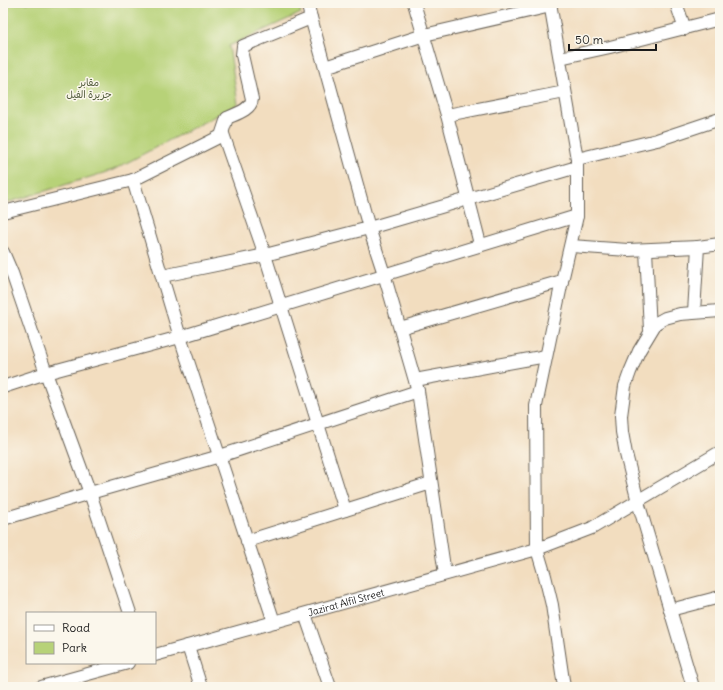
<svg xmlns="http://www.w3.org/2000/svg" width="723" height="690" viewBox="0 0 723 690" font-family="Delius,'Playpen Sans Arabic',sans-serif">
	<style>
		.green { fill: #b7d278; stroke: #6a774a }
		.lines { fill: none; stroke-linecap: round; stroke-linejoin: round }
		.minor-casing { stroke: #676055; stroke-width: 14 }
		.minor { stroke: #fff; stroke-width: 12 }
		.labels { text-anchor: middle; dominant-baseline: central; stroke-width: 3; stroke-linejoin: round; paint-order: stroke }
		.park-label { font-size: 10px; fill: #525c3c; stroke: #fbf7ec }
		.street-label { font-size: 10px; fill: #1c1c1c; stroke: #fbf7ec }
	</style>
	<rect width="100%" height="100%" fill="#fbf7ec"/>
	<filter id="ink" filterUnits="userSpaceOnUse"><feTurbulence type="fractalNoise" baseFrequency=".025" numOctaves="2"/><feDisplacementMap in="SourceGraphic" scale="8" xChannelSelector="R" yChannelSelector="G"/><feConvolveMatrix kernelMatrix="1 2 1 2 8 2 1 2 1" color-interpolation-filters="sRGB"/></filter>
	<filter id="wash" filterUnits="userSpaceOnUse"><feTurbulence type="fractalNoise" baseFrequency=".012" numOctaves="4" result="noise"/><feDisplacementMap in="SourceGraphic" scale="16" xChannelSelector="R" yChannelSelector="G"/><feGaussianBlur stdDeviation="0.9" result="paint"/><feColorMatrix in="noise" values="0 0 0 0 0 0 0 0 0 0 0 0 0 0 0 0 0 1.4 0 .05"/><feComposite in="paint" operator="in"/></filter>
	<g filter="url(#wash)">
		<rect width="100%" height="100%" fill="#f2ddbf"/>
		<!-- green -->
		<polygon class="green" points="3,3 298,3 301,13 229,46 238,104 113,170 3,204"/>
	</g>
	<g filter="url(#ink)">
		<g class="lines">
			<defs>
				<g id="minor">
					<polyline points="307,3 369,228 384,274 418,391 445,574"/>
					<polyline points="414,3 447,115 480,244"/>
					<polyline points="550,3 577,159 577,216 562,281 536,406 537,549 545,576 552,605 564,687"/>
					<polyline points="676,3 685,29"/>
					<polyline points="560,58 610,47 720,19"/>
					<polyline points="325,67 424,35 551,6"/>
					<polyline points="447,115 565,92"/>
					<polyline points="223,134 265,255 345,510"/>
					<polyline points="577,159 657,140 720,119"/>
					<polyline points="133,180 180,337 274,622"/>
					<path d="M 3,212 L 133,180 L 221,136 L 227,118 C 236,114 251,110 252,99 L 242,55 L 243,46 L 311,18"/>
					<polyline points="571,246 628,250 698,247"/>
					<polyline points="646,250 650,330"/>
					<polyline points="3,252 12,273 46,373 90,493 130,613"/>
					<polyline points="162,276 265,255 369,228 577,167"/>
					<polyline points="694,312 698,247 720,244"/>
					<polyline points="400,328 562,281"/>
					<polyline points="415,380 546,356"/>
					<polyline points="3,387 46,373 180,337 577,216"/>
					<polyline points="3,519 90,493 220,456 418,391"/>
					<polyline points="247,541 431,483"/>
					<polyline points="670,610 720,597"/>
					<polyline points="305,614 330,687"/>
					<polyline points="188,646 201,687"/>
					<path id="s1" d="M 155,655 L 537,549 L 592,528 L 720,452"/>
					<polyline points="41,687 128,663"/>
					<polyline points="693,687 638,502 626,454 622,432 621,416 625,386 630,372 639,351 656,323 665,318 680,314 720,311"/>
				</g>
			</defs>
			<!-- minor casing -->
			<use href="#minor" class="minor-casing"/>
			<!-- minor -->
			<use href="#minor" class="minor"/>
		</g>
	</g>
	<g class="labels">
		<!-- park labels -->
		<g class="park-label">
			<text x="89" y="82">مقابر<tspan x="89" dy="12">جزيرة الفيل</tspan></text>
		</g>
		<!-- street labels -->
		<g class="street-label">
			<text stroke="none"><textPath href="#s1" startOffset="198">Jazirat Alfil Street</textPath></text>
		</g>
	</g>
	<!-- margin -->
	<rect width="723" height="690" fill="none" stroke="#fbf7ec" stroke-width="16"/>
	<!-- legend -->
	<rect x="26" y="612" width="130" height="52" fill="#fbf7ec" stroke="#a29f99"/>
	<rect x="34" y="625" width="20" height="6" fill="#ffffff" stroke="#a29f99"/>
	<text x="62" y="632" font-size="12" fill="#1c1c1c">Road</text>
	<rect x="34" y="642" width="20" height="12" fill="#b7d278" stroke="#a29f99"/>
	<text x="62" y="652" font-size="12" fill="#1c1c1c">Park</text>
	<!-- scale -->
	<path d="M569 44v6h87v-6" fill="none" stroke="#1c1c1c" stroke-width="2"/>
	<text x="575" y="44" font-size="12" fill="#1c1c1c" stroke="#fbf7ec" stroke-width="3" paint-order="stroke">50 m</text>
</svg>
